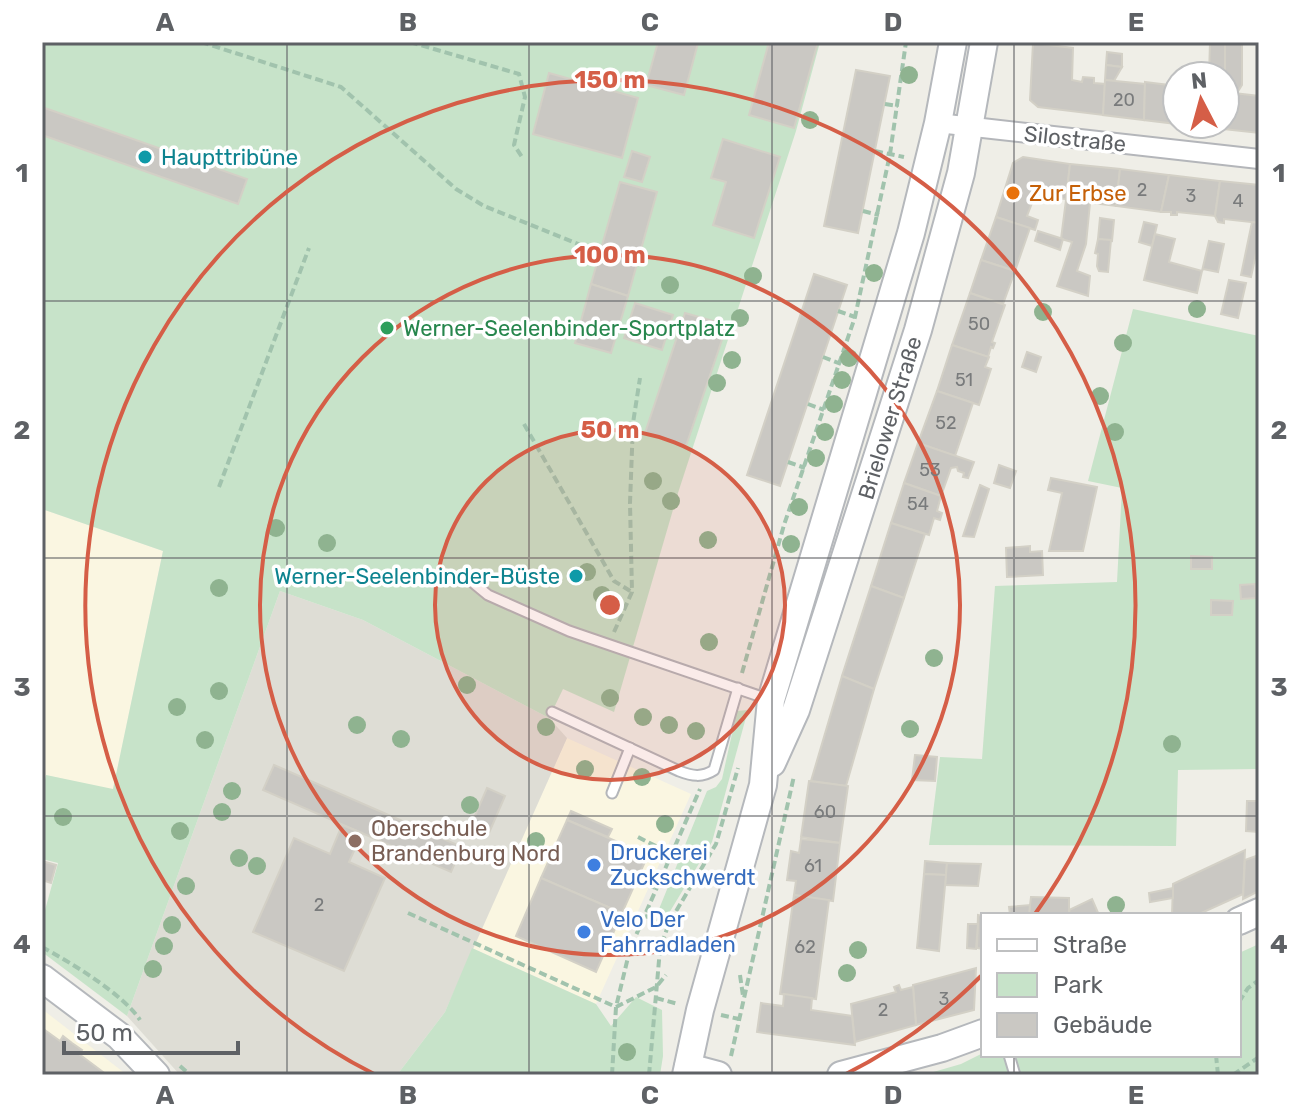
<svg xmlns="http://www.w3.org/2000/svg" width="1301" height="1117" viewBox="0 0 1301 1117" font-family="Rubik,sans-serif">
	<style>
		.commercial { fill: #faf6e1 }
		.education { fill: #deddd5 }
		.green { fill: #c7e3c9 }
		.building { fill: #cac8c3; stroke: #d3d0c6; stroke-width: 2 }
		.lines { fill: none; stroke-linecap: round; stroke-linejoin: round }
		.service-casing { stroke: #b4b6ba; stroke-width: 13 }
		.minor-casing { stroke: #b4b6ba; stroke-width: 22 }
		.secondary-casing { stroke: #b5b8bc; stroke-width: 30 }
		.path { stroke: #a1c3ad; stroke-width: 4; stroke-dasharray: 8 4; stroke-linecap: butt }
		.service { stroke: #fff; stroke-width: 9 }
		.minor { stroke: #fff; stroke-width: 18 }
		.secondary { stroke: #fff; stroke-width: 26 }
		.tree { fill: #8fb390 }
		.grid { fill: none; stroke: #5e6165; stroke-width: 2; stroke-opacity: 0.55 }
		.ring { fill: none; stroke: #d55e47; stroke-width: 4 }
		.culture-dot { fill: #0f9aa8; stroke: #fff; stroke-width: 3 }
		.food-dot { fill: #e8710a; stroke: #fff; stroke-width: 3 }
		.leisure-dot { fill: #2e9e5b; stroke: #fff; stroke-width: 3 }
		.education-dot { fill: #8d6e63; stroke: #fff; stroke-width: 3 }
		.shop-dot { fill: #3f7fe0; stroke: #fff; stroke-width: 3 }
		.labels { text-anchor: middle; dominant-baseline: central; stroke-width: 7; stroke-linejoin: round; paint-order: stroke }
		.number-label { font-size: 18px; fill: #797b7c }
		.street-label { font-size: 22px; fill: #5e6165; stroke: #fff }
		.culture-label { font-size: 22px; fill: #0d838f; stroke: #fff; text-anchor: start }
		.food-label { font-size: 22px; fill: #c56008; stroke: #fff; text-anchor: start }
		.leisure-label { font-size: 22px; fill: #27864d; stroke: #fff; text-anchor: start }
		.education-label { font-size: 22px; fill: #785e54; stroke: #fff; text-anchor: start }
		.shop-label { font-size: 22px; fill: #366cbe; stroke: #fff; text-anchor: start }
		.centre { fill: #d55e47; stroke: #fff; stroke-width: 4 }
		.ring-label { font-size: 24px; text-anchor: middle; font-weight: bold; fill: #d55e47; stroke: #fff; stroke-width: 7; stroke-linejoin: round; paint-order: stroke }
		.neatline { fill: none; stroke: #5e6165; stroke-width: 3 }
		.grid-label { font-size: 26px; text-anchor: middle; font-weight: bold; fill: #5e6165 }
	</style>
	<rect width="100%" height="100%" fill="#efeee7"/>
	<!-- commercial -->
	<g class="commercial">
		<polygon points="42,509 163,551 113,790 46,775 42,794"/>
		<polygon points="567,738 691,794 596,1004 472,948"/>
		<polygon points="42,1009 122,1071 126,1075 42,1075"/>
	</g>
	<!-- education -->
	<polygon class="education" points="280,591 363,620 549,718 567,738 445,1012 397,1075 180,1075 127,1016"/>
	<!-- green -->
	<g class="green">
		<polygon points="42,42 820,42 796,131 677,496 614,712 563,689 549,718 363,620 280,591 127,1016 42,952 42,921 58,863 42,859 42,794 46,775 113,789 163,551 42,509"/>
		<polygon points="1133,309 1259,336 1259,769 1178,770 1176,846 929,845 940,757 982,759 995,586 1117,582 1122,488 1088,481"/>
		<polygon points="748,710 712,842 666,918 657,914 707,791 716,787 722,779 737,711"/>
		<polygon points="1259,944 1259,1075 923,1075 961,1064 983,1053 1239,1055 1239,953"/>
		<polygon points="472,948 596,1004 611,1026 636,997 662,1010 663,1056 660,1075 397,1075 445,1012"/>
	</g>
	<!-- building -->
	<g class="building">
		<polygon points="658,42 698,43 684,95 646,85"/>
		<polygon points="769,42 818,42 794,128 749,115"/>
		<polygon points="1210,42 1225,42 1225,76 1209,76"/>
		<polygon points="1225,42 1242,42 1242,85 1237,93 1225,92"/>
		<polygon points="1033,43 1073,48 1072,80 1082,82 1083,77 1094,78 1094,83 1105,84 1103,115 1038,107 1030,100"/>
		<polygon points="1107,52 1122,54 1122,67 1106,65"/>
		<polygon points="1106,65 1122,67 1114,81 1105,80"/>
		<polygon points="856,70 890,76 858,233 824,226"/>
		<polygon points="549,73 638,98 622,158 533,134"/>
		<polygon points="1105,80 1145,84 1144,120 1103,115"/>
		<polygon points="1145,82 1177,86 1177,124 1144,120"/>
		<polygon points="1225,92 1259,96 1259,133 1224,129"/>
		<polygon points="42,107 247,179 238,204 42,135"/>
		<polygon points="723,139 780,157 754,238 713,225 726,182 711,178"/>
		<polygon points="632,151 650,157 642,182 624,177"/>
		<polygon points="1023,157 1070,164 1066,199 1052,198 1051,202 1046,201 1046,197 1034,198 1027,216 1038,220 1035,230 996,217 1013,163"/>
		<polygon points="1070,164 1120,169 1116,206 1066,200"/>
		<polygon points="1120,169 1169,175 1161,212 1116,206"/>
		<polygon points="1169,175 1220,181 1215,216 1177,212 1177,215 1171,215 1171,212 1161,212"/>
		<polygon points="1220,181 1259,185 1259,223 1224,219 1224,223 1218,222 1215,216"/>
		<polygon points="620,182 657,192 628,296 591,284"/>
		<polygon points="1066,200 1090,203 1086,244 1077,271 1090,276 1088,296 1057,286 1072,242 1061,239"/>
		<polygon points="996,217 1030,228 1015,271 981,260"/>
		<polygon points="1100,218 1114,220 1112,241 1098,239"/>
		<polygon points="1144,222 1157,225 1152,246 1139,242"/>
		<polygon points="1252,222 1259,223 1259,240 1251,277 1241,275"/>
		<polygon points="1038,231 1063,239 1060,250 1035,241"/>
		<polygon points="1155,234 1175,239 1169,262 1202,271 1197,293 1144,280"/>
		<polygon points="1098,239 1111,240 1108,272 1099,271 1097,266 1098,254 1095,253"/>
		<polygon points="1209,241 1224,244 1218,272 1203,269 1202,271"/>
		<polygon points="981,260 1015,271 1003,304 970,293"/>
		<polygon points="814,274 847,285 780,486 747,475"/>
		<polygon points="1229,280 1246,283 1238,318 1221,314"/>
		<polygon points="591,284 628,296 611,353 575,343"/>
		<polygon points="970,293 1005,305 992,342 995,343 993,348 991,347 988,357 952,345"/>
		<polygon points="635,303 673,315 662,350 624,338"/>
		<polygon points="685,313 727,325 686,446 645,433"/>
		<polygon points="952,345 989,357 985,367 991,369 979,405 937,391"/>
		<polygon points="1027,352 1041,357 1036,372 1022,367"/>
		<polygon points="937,391 973,403 955,456 918,443"/>
		<polygon points="918,443 974,462 968,478 963,477 964,473 958,471 957,467 951,468 941,496 904,483"/>
		<polygon points="999,465 1016,471 1010,488 994,483"/>
		<polygon points="1051,478 1097,487 1083,551 1049,551 1062,493 1048,490"/>
		<polygon points="904,483 941,496 937,511 942,513 940,520 934,518 929,535 891,523"/>
		<polygon points="980,485 989,489 974,537 963,536"/>
		<polygon points="891,523 925,534 904,598 871,586"/>
		<polygon points="1030,546 1030,552 1042,551 1043,575 1007,577 1006,548"/>
		<polygon points="1191,556 1212,557 1212,569 1191,569"/>
		<polygon points="1255,584 1256,598 1241,599 1240,585"/>
		<polygon points="871,586 904,598 874,689 842,676"/>
		<polygon points="1211,600 1233,601 1232,615 1211,615"/>
		<polygon points="842,676 874,689 846,786 811,781"/>
		<polygon points="915,755 937,757 935,781 912,780"/>
		<polygon points="274,765 462,847 451,872 263,790"/>
		<polygon points="809,781 848,786 840,843 801,837"/>
		<polygon points="487,788 505,796 489,833 471,825"/>
		<polygon points="1247,801 1259,801 1259,832 1246,831"/>
		<polygon points="571,811 612,829 608,837 567,820"/>
		<polygon points="567,820 648,855 622,913 541,878"/>
		<polygon points="342,825 362,833 349,862 385,878 344,971 253,932 294,838 330,854"/>
		<polygon points="801,839 840,843 833,901 794,895 796,881 787,880 791,851 799,853"/>
		<polygon points="1245,850 1243,894 1197,915 1172,915 1173,884"/>
		<polygon points="1259,855 1259,891 1243,899 1245,860"/>
		<polygon points="42,861 56,865 51,883 42,880"/>
		<polygon points="925,861 947,863 946,875 924,874"/>
		<polygon points="947,863 981,864 978,886 945,885"/>
		<polygon points="924,874 946,875 939,951 917,948"/>
		<polygon points="541,878 622,913 596,972 516,936"/>
		<polygon points="1173,888 1173,898 1150,902 1149,893"/>
		<polygon points="794,895 829,900 816,999 780,994"/>
		<polygon points="1031,897 1069,898 1069,915 1029,914"/>
		<polygon points="1092,899 1099,915 1070,915 1069,910"/>
		<polygon points="1030,905 1029,915 1010,915 1009,907"/>
		<polygon points="978,915 983,916 983,949 977,948"/>
		<polygon points="968,924 978,924 976,949 967,948"/>
		<polygon points="976,968 974,1010 916,1025 913,985"/>
		<polygon points="899,985 901,990 913,987 916,1025 855,1042 851,1004 896,992 894,987"/>
		<polygon points="784,994 812,998 811,1010 852,1016 855,1045 757,1032 761,1003 783,1006"/>
		<polygon points="42,1028 60,1041 63,1036 72,1043 82,1050 79,1054 107,1075 42,1075"/>
	</g>
	<g class="lines">
		<defs>
			<g id="service">
				<polyline points="471,581 488,595 569,631 768,699"/>
				<path d="M 552,712 L 679,771 C 692,776 702,778 714,770 L 738,688"/>
				<polyline points="612,793 630,748"/>
				<polyline points="1009,1055 1015,1075"/>
			</g>
			<polyline id="minor" points="938,123 1259,159"/>
			<g id="secondary">
				<polyline points="772,763 796,710 918,330 961,173 984,42"/>
				<polyline points="1239,921 1259,912"/>
				<polyline points="42,978 119,1036 156,1075"/>
				<polyline points="688,1067 718,1075"/>
				<polyline points="686,1075 700,1010 763,785 771,700 911,233 938,123 953,42"/>
				<polyline points="841,1075 942,1048 983,1033"/>
			</g>
		</defs>
		<!-- service casing -->
		<use href="#service" class="service-casing"/>
		<!-- minor casing -->
		<use href="#minor" class="minor-casing"/>
		<!-- secondary casing -->
		<use href="#secondary" class="secondary-casing"/>
		<!-- path -->
		<g class="path">
			<polyline points="201,42 341,87 456,189 484,206 588,248"/>
			<polyline points="410,42 519,74 525,97 514,145 522,157"/>
			<polyline points="885,104 898,106"/>
			<polyline points="875,151 904,157"/>
			<polyline points="863,211 879,215"/>
			<polyline points="838,311 855,317"/>
			<polyline points="823,357 841,364"/>
			<polyline points="808,404 824,410"/>
			<polyline points="524,424 614,581 632,592"/>
			<polyline points="788,462 805,468"/>
			<polyline points="219,487 309,248"/>
			<polyline points="614,632 632,592 630,503 633,423 640,378"/>
			<polyline points="742,673 784,525 855,317 890,154 906,42"/>
			<polyline points="638,837 673,855"/>
			<polyline points="636,880 658,889"/>
			<polyline points="408,913 616,1007 656,987 666,975"/>
			<polyline points="645,916 669,923 682,916"/>
			<polyline points="610,941 630,949"/>
			<path d="M 42,947 C 70,962 123,994 140,1020"/>
			<polyline points="740,975 743,996"/>
			<polyline points="656,998 678,1004"/>
			<polyline points="1239,1002 1248,988 1259,980"/>
			<polyline points="721,1015 739,1019"/>
			<polyline points="1216,1055 1218,1075"/>
			<polyline points="731,1056 794,776"/>
			<polyline points="180,1066 190,1075"/>
			<polyline points="612,1075 616,1007 630,949 700,789"/>
			<polyline points="649,1075 660,949 669,923 716,844 738,768"/>
			<polyline points="1233,1075 1259,1057"/>
		</g>
		<!-- service -->
		<use href="#service" class="service"/>
		<!-- minor -->
		<use href="#minor" class="minor"/>
		<!-- secondary -->
		<use href="#secondary" class="secondary"/>
	</g>
	<!-- trees -->
	<g class="tree">
		<circle cx="909" cy="75" r="9"/>
		<circle cx="810" cy="120" r="9"/>
		<circle cx="874" cy="273" r="9"/>
		<circle cx="753" cy="276" r="9"/>
		<circle cx="670" cy="285" r="9"/>
		<circle cx="1197" cy="309" r="9"/>
		<circle cx="1043" cy="312" r="9"/>
		<circle cx="740" cy="318" r="9"/>
		<circle cx="1123" cy="343" r="9"/>
		<circle cx="849" cy="358" r="9"/>
		<circle cx="732" cy="360" r="9"/>
		<circle cx="842" cy="380" r="9"/>
		<circle cx="717" cy="383" r="9"/>
		<circle cx="1100" cy="396" r="9"/>
		<circle cx="834" cy="404" r="9"/>
		<circle cx="825" cy="432" r="9"/>
		<circle cx="1115" cy="432" r="9"/>
		<circle cx="816" cy="458" r="9"/>
		<circle cx="653" cy="481" r="9"/>
		<circle cx="671" cy="501" r="9"/>
		<circle cx="799" cy="507" r="9"/>
		<circle cx="276" cy="528" r="9"/>
		<circle cx="708" cy="540" r="9"/>
		<circle cx="327" cy="543" r="9"/>
		<circle cx="791" cy="544" r="9"/>
		<circle cx="587" cy="572" r="9"/>
		<circle cx="219" cy="588" r="9"/>
		<circle cx="602" cy="595" r="9"/>
		<circle cx="709" cy="642" r="9"/>
		<circle cx="934" cy="658" r="9"/>
		<circle cx="467" cy="685" r="9"/>
		<circle cx="219" cy="691" r="9"/>
		<circle cx="610" cy="698" r="9"/>
		<circle cx="177" cy="707" r="9"/>
		<circle cx="643" cy="717" r="9"/>
		<circle cx="357" cy="725" r="9"/>
		<circle cx="669" cy="725" r="9"/>
		<circle cx="546" cy="727" r="9"/>
		<circle cx="910" cy="729" r="9"/>
		<circle cx="696" cy="731" r="9"/>
		<circle cx="401" cy="739" r="9"/>
		<circle cx="205" cy="740" r="9"/>
		<circle cx="1172" cy="744" r="9"/>
		<circle cx="585" cy="769" r="9"/>
		<circle cx="642" cy="777" r="9"/>
		<circle cx="232" cy="791" r="9"/>
		<circle cx="470" cy="805" r="9"/>
		<circle cx="222" cy="812" r="9"/>
		<circle cx="63" cy="817" r="9"/>
		<circle cx="665" cy="824" r="9"/>
		<circle cx="180" cy="831" r="9"/>
		<circle cx="536" cy="841" r="9"/>
		<circle cx="239" cy="858" r="9"/>
		<circle cx="257" cy="866" r="9"/>
		<circle cx="186" cy="886" r="9"/>
		<circle cx="1116" cy="905" r="9"/>
		<circle cx="172" cy="925" r="9"/>
		<circle cx="164" cy="946" r="9"/>
		<circle cx="858" cy="950" r="9"/>
		<circle cx="153" cy="969" r="9"/>
		<circle cx="847" cy="973" r="9"/>
		<circle cx="627" cy="1052" r="9"/>
	</g>
	<!-- grid -->
	<path class="grid" d="M 287,42 L 287,1075M 529,42 L 529,1075M 772,42 L 772,1075M 1014,42 L 1014,915M 42,301 L 1259,301M 42,558 L 1259,558M 42,816 L 1259,816M 1014,1055 L 1014,1075"/>
	<!-- distance rings -->
	<circle cx="610" cy="605" r="175" fill="#d55e47" fill-opacity=".12"/>
	<g class="ring">
		<circle cx="610" cy="605" r="175"/>
		<circle cx="610" cy="605" r="350"/>
		<path d="M981 976A525 525 0 0 1 844 1075M376 1075A525 525 0 1 1 1035 914"/>
	</g>
	<!-- markers -->
	<g class="culture-dot">
		<circle cx="145" cy="157" r="8"/>
		<circle cx="576" cy="576" r="8"/>
	</g>
	<circle class="food-dot" cx="1013" cy="193" r="8"/>
	<circle class="leisure-dot" cx="387" cy="328" r="8"/>
	<circle class="education-dot" cx="355" cy="841" r="8"/>
	<g class="shop-dot">
		<circle cx="594" cy="865" r="8"/>
		<circle cx="584" cy="932" r="8"/>
	</g>
	<g class="labels">
		<!-- number labels -->
		<g class="number-label">
			<text x="1124" y="100">20</text>
			<text x="1142" y="190">2</text>
			<text x="1191" y="196">3</text>
			<text x="1238" y="201">4</text>
			<text x="979" y="324">50</text>
			<text x="964" y="380">51</text>
			<text x="946" y="423">52</text>
			<text x="930" y="470">53</text>
			<text x="918" y="504">54</text>
			<text x="825" y="812">60</text>
			<text x="813" y="866">61</text>
			<text x="319" y="905">2</text>
			<text x="805" y="947">62</text>
			<text x="944" y="999">3</text>
			<text x="883" y="1010">2</text>
		</g>
		<!-- street labels -->
		<g class="street-label">
			<text transform="translate(1075 139) rotate(6)">Silostraße</text>
			<text transform="translate(890 418) rotate(-73)">Brielower Straße</text>
		</g>
		<!-- culture labels -->
		<g class="culture-label">
			<text x="161" y="157">Haupttribüne</text>
			<text x="560" y="576" text-anchor="end">Werner-Seelenbinder-Büste</text>
		</g>
		<!-- food labels -->
		<g class="food-label">
			<text x="1029" y="193">Zur Erbse</text>
		</g>
		<!-- leisure labels -->
		<g class="leisure-label">
			<text x="403" y="328">Werner-Seelenbinder-Sportplatz</text>
		</g>
		<!-- education labels -->
		<g class="education-label">
			<text x="371" y="828">Oberschule<tspan x="371" dy="25">Brandenburg Nord</tspan></text>
		</g>
		<!-- shop labels -->
		<g class="shop-label">
			<text x="610" y="852">Druckerei<tspan x="610" dy="25">Zuckschwerdt</tspan></text>
			<text x="600" y="919">Velo Der<tspan x="600" dy="25">Fahrradladen</tspan></text>
		</g>
	</g>
	<circle cx="610" cy="605" r="12" class="centre"/>
	<g class="ring-label">
		<text x="610" y="88">150 m</text>
		<text x="610" y="263">100 m</text>
		<text x="610" y="438">50 m</text>
	</g>
	<!-- border -->
	<rect width="1301" height="1117" fill="none" stroke="#ffffff" stroke-width="88"/>
	<!-- legend -->
	<rect x="981" y="913" width="260" height="144" fill="#ffffff" stroke="#bfc0c1" stroke-width="2"/>
	<rect x="997" y="939" width="40" height="12" fill="#ffffff" stroke="#bfc0c1" stroke-width="2"/>
	<text x="1053" y="953" font-size="24" fill="#5e6165">Straße</text>
	<rect x="997" y="973" width="40" height="24" fill="#c7e3c9" stroke="#bfc0c1" stroke-width="2"/>
	<text x="1053" y="993" font-size="24" fill="#5e6165">Park</text>
	<rect x="997" y="1013" width="40" height="24" fill="#cac8c3" stroke="#bfc0c1" stroke-width="2"/>
	<text x="1053" y="1033" font-size="24" fill="#5e6165">Gebäude</text>
	<!-- north arrow -->
	<g transform="translate(1201 100) rotate(354)"><circle r="38" fill="#ffffff" stroke="#bfc0c1" stroke-width="2"/>
	<path d="M0-6L14 30L0 20L-14 30Z" fill="#d55e47"/>
	<text y="-12" font-size="22" font-weight="bold" text-anchor="middle" fill="#5e6165">N</text>
	</g>
	<!-- scale -->
	<path d="M64 1041v12h174v-12" fill="none" stroke="#5e6165" stroke-width="4"/>
	<text x="76" y="1041" font-size="24" fill="#5e6165" stroke="#ffffff" stroke-width="6" paint-order="stroke">50 m</text>
	<rect x="44" y="44" width="1213" height="1029" class="neatline"/>
	<g class="grid-label">
		<text x="165" y="31">A</text>
		<text x="408" y="31">B</text>
		<text x="650" y="31">C</text>
		<text x="893" y="31">D</text>
		<text x="1136" y="31">E</text>
		<text x="22" y="182">1</text>
		<text x="1279" y="182">1</text>
		<text x="22" y="439">2</text>
		<text x="1279" y="439">2</text>
		<text x="22" y="696">3</text>
		<text x="1279" y="696">3</text>
		<text x="22" y="953">4</text>
		<text x="1279" y="953">4</text>
		<text x="165" y="1104">A</text>
		<text x="408" y="1104">B</text>
		<text x="650" y="1104">C</text>
		<text x="893" y="1104">D</text>
		<text x="1136" y="1104">E</text>
	</g>
</svg>
